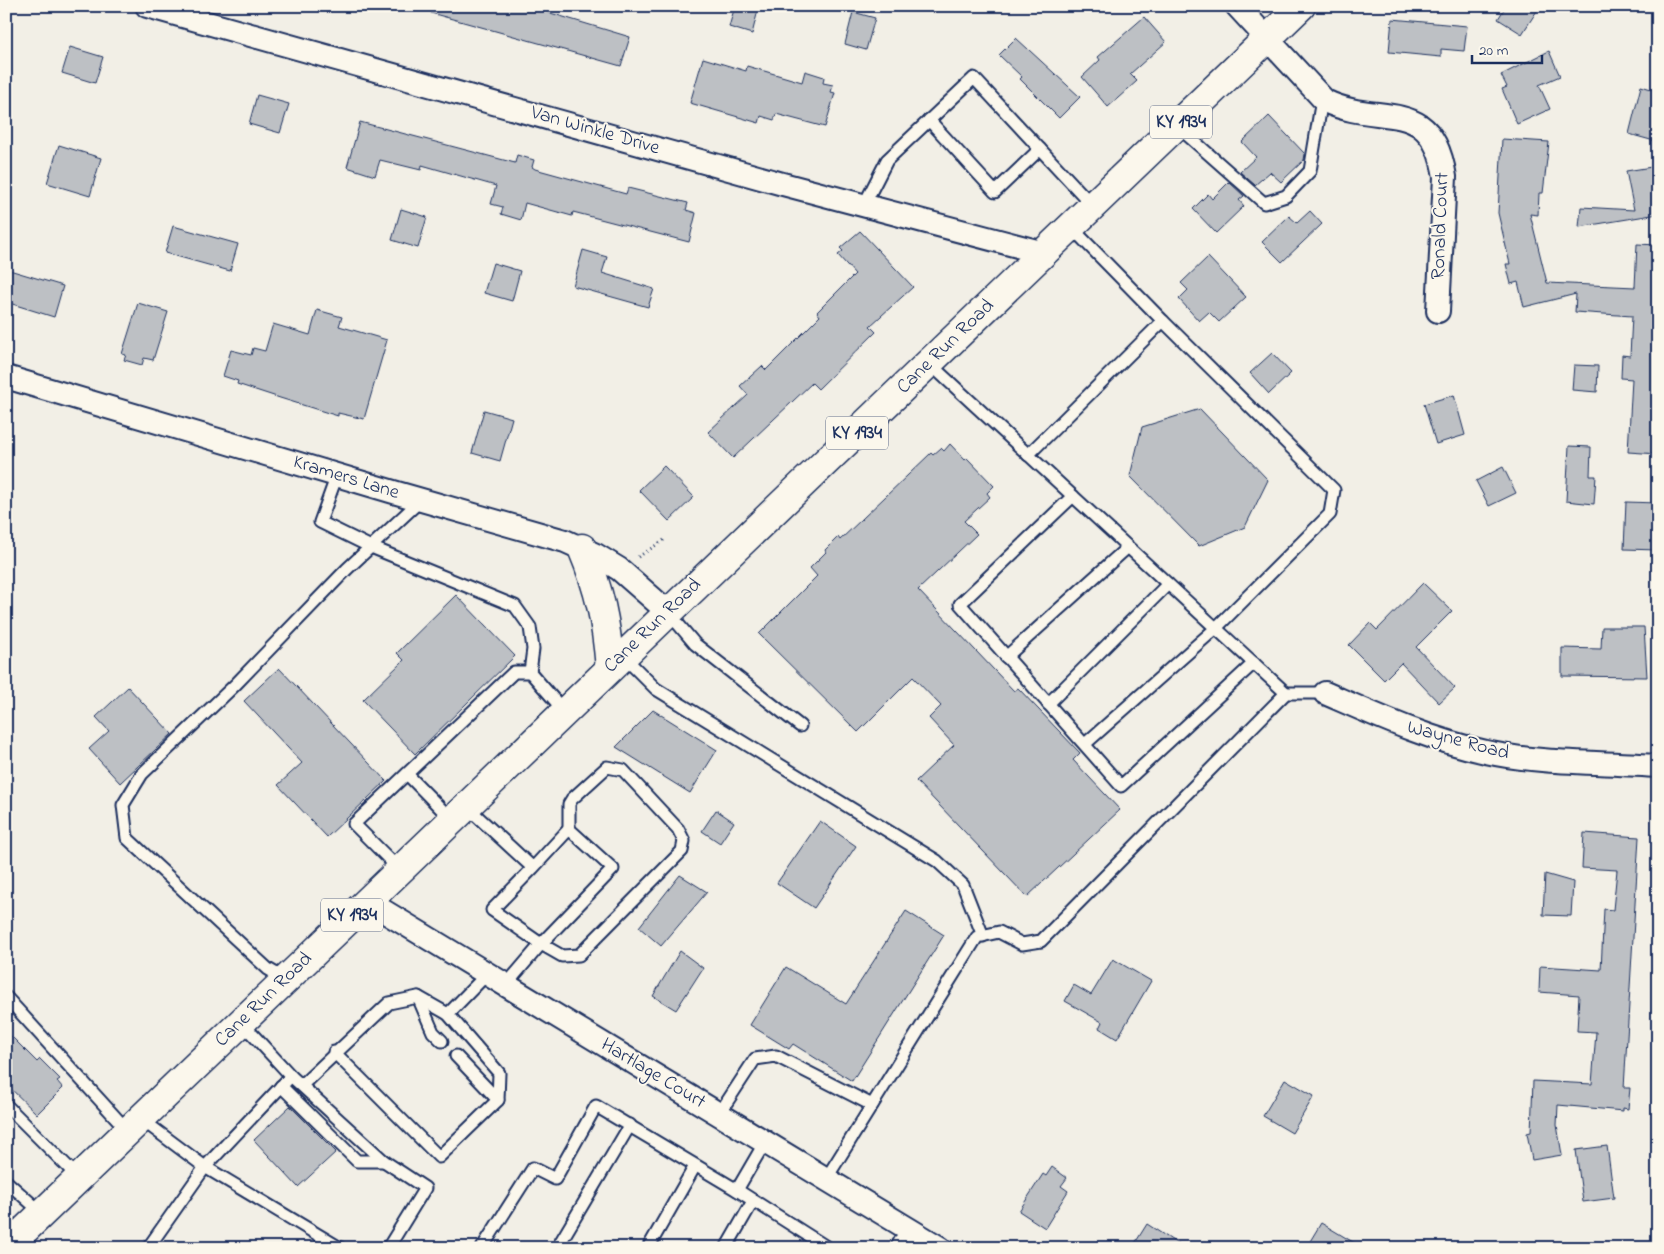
<svg xmlns="http://www.w3.org/2000/svg" width="1664" height="1254" viewBox="0 0 1664 1254" font-family="'Indie Flower',sans-serif">
	<style>
		.building { fill: #bdc0c4; stroke: #1b2f5e }
		.lines { fill: none; stroke-linecap: round; stroke-linejoin: round }
		.lane-casing { stroke: #1b2f5e; stroke-width: 15 }
		.street-casing { stroke: #1b2f5e; stroke-width: 26 }
		.highway-casing { stroke: #1b2f5e; stroke-width: 31 }
		.path { stroke: #1b2f5e; stroke-width: 3; stroke-dasharray: 1 4; stroke-linecap: butt }
		.lane { stroke: #fbf7ec; stroke-width: 11 }
		.street { stroke: #fbf7ec; stroke-width: 22 }
		.highway { stroke: #fbf7ec; stroke-width: 28 }
		.labels { text-anchor: middle; dominant-baseline: central; stroke-width: 4; stroke-linejoin: round; paint-order: stroke }
		.shield { fill: #fbf7ec; stroke: #5e6b89; stroke-width: 1 }
		.shield-label { font-size: 19px; font-weight: bold; fill: #1b2f5e }
		.street-label { font-size: 20px; fill: #1b2f5e; stroke: #fbf7ec }
	</style>
	<rect width="100%" height="100%" fill="#f2efe6"/>
	<filter id="ink" filterUnits="userSpaceOnUse"><feTurbulence type="fractalNoise" baseFrequency=".02" numOctaves="2"/><feDisplacementMap in="SourceGraphic" scale="10" xChannelSelector="R" yChannelSelector="G"/><feConvolveMatrix kernelMatrix="1 2 1 2 8 2 1 2 1" color-interpolation-filters="sRGB"/></filter>
	<g filter="url(#ink)">
		<!-- building -->
		<g class="building">
			<polygon points="432,6 527,6 630,37 621,66 431,13"/>
			<polygon points="735,6 759,6 752,34 729,27"/>
			<polygon points="1506,6 1540,6 1522,34 1498,19"/>
			<polygon points="853,12 875,18 866,50 845,44"/>
			<polygon points="1144,17 1166,42 1130,74 1137,81 1108,107 1082,77 1100,60 1098,57"/>
			<polygon points="1392,19 1467,26 1464,51 1441,49 1441,57 1389,52"/>
			<polygon points="1016,38 1080,97 1059,118 1020,79 1022,77 999,55"/>
			<polygon points="70,47 103,57 95,83 62,73"/>
			<polygon points="1549,51 1560,76 1539,85 1550,109 1517,124 1502,89 1507,87 1501,75"/>
			<polygon points="703,58 746,71 747,66 802,82 805,71 824,77 823,83 833,85 831,92 835,93 825,127 776,114 774,120 761,116 759,123 690,103"/>
			<polygon points="1641,86 1658,91 1658,142 1629,134"/>
			<polygon points="257,95 289,104 280,133 249,124"/>
			<polygon points="1269,116 1305,154 1304,160 1281,182 1270,172 1255,185 1240,172 1256,157 1242,142"/>
			<polygon points="360,122 515,163 517,155 534,160 532,167 535,169 626,194 628,188 688,203 686,210 696,213 689,242 573,212 572,216 525,203 521,220 501,214 503,207 491,204 496,186 422,165 421,170 380,160 375,176 347,167"/>
			<polygon points="1502,139 1549,142 1543,193 1539,193 1538,215 1530,214 1547,283 1635,287 1637,244 1658,245 1658,454 1628,452 1632,379 1621,378 1622,355 1630,356 1632,316 1575,312 1576,294 1524,307 1518,282 1511,284 1506,264 1510,264 1498,213"/>
			<polygon points="59,145 101,158 90,196 47,183"/>
			<polygon points="1658,166 1658,214 1579,227 1581,207 1634,210 1626,171"/>
			<polygon points="1229,182 1244,196 1239,200 1244,206 1216,233 1193,209 1208,194 1212,199"/>
			<polygon points="401,209 427,217 418,248 392,240"/>
			<polygon points="1310,211 1322,224 1282,262 1262,242 1289,216 1297,223"/>
			<polygon points="173,226 238,244 230,271 165,253"/>
			<polygon points="860,231 913,287 870,326 876,332 818,389 812,383 733,458 708,432 748,395 740,386 762,366 766,370 820,316 817,312 855,274 838,255 843,251 840,248"/>
			<polygon points="583,250 607,257 602,273 654,289 648,307 573,286"/>
			<polygon points="1208,257 1246,297 1219,322 1209,312 1199,321 1179,299 1188,290 1181,283"/>
			<polygon points="493,263 520,271 512,301 484,293"/>
			<polygon points="6,269 63,286 54,317 6,302"/>
			<polygon points="138,303 168,312 153,360 144,358 142,365 124,360 126,355 122,354"/>
			<polygon points="317,310 342,317 339,326 387,340 364,419 338,413 338,416 280,398 237,384 238,381 223,376 231,350 251,355 253,348 265,351 273,324 310,335"/>
			<polygon points="1272,353 1291,373 1269,394 1250,373"/>
			<polygon points="1574,365 1598,366 1597,392 1572,390"/>
			<polygon points="1454,395 1465,435 1436,444 1424,404"/>
			<polygon points="1200,409 1268,480 1245,527 1199,546 1130,476 1142,427"/>
			<polygon points="484,410 512,418 500,461 472,453"/>
			<polygon points="950,444 965,460 967,458 994,486 987,493 990,497 964,521 977,534 918,590 1014,691 1018,688 1080,753 1073,760 1120,810 1027,897 916,781 954,745 929,718 941,706 913,677 858,732 759,634 817,576 810,568 826,552 825,550 838,537 840,540 931,453 933,455 941,448 944,451"/>
			<polygon points="1569,446 1591,447 1590,476 1596,476 1594,504 1566,501"/>
			<polygon points="664,466 694,497 669,521 639,490"/>
			<polygon points="1503,467 1516,493 1489,506 1476,481"/>
			<polygon points="1626,502 1658,503 1658,550 1624,549"/>
			<polygon points="1423,583 1452,611 1416,647 1455,688 1439,703 1401,663 1384,680 1349,645 1370,623 1377,630"/>
			<polygon points="456,595 515,656 415,754 363,700 404,660 397,653"/>
			<polygon points="1602,627 1644,627 1647,677 1562,676 1562,648 1601,649"/>
			<polygon points="279,668 386,781 327,837 278,785 302,763 244,701"/>
			<polygon points="128,687 172,734 120,783 89,749 109,731 96,717"/>
			<polygon points="653,710 717,750 690,793 616,747"/>
			<polygon points="716,810 734,822 720,843 702,831"/>
			<polygon points="820,821 856,846 814,908 777,883"/>
			<polygon points="1584,833 1639,837 1624,1088 1630,1088 1628,1109 1623,1108 1623,1111 1558,1105 1557,1125 1562,1155 1532,1160 1527,1133 1531,1132 1533,1081 1592,1084 1596,1032 1577,1031 1579,995 1539,992 1540,966 1601,970 1604,909 1613,910 1617,870 1582,868"/>
			<polygon points="1545,874 1573,882 1571,916 1543,915"/>
			<polygon points="680,875 707,892 661,946 639,927"/>
			<polygon points="906,911 944,935 852,1081 793,1044 789,1049 750,1025 786,967 846,1004"/>
			<polygon points="680,951 703,968 676,1010 653,996"/>
			<polygon points="1113,959 1151,981 1117,1039 1099,1028 1102,1022 1065,1001 1074,985 1091,995"/>
			<polygon points="6,1031 37,1062 40,1059 60,1079 57,1081 63,1088 37,1114 6,1084"/>
			<polygon points="1285,1079 1314,1096 1292,1133 1263,1116"/>
			<polygon points="290,1106 336,1152 298,1187 254,1140"/>
			<polygon points="1607,1146 1614,1198 1583,1202 1576,1150"/>
			<polygon points="1052,1167 1067,1178 1061,1186 1068,1191 1045,1228 1019,1211 1043,1174 1046,1176"/>
			<polygon points="1321,1223 1363,1248 1306,1248"/>
			<polygon points="1147,1224 1184,1248 1132,1248"/>
		</g>
		<g class="lines">
			<defs>
				<g id="lane">
					<polyline points="929,120 995,192 1040,149"/>
					<polyline points="1177,126 1264,203 1286,196 1310,171 1322,99"/>
					<polyline points="864,205 887,160 974,78 1093,206"/>
					<polyline points="929,363 1286,693"/>
					<polyline points="1028,455 1163,321 1071,227"/>
					<polyline points="337,475 320,522 371,547 515,606 530,627 533,649 530,672 564,711"/>
					<polyline points="1073,496 960,604 1121,786 1254,663"/>
					<polyline points="668,612 695,644 800,726"/>
					<polyline points="622,655 656,689 937,861 963,885 983,936"/>
					<polyline points="1006,657 1128,547"/>
					<polyline points="1048,704 1168,584"/>
					<polyline points="1085,744 1216,628 1330,514 1334,490 1163,321"/>
					<polyline points="407,774 451,819"/>
					<polyline points="466,806 533,868 492,910 541,944 613,869 569,829 533,868"/>
					<polyline points="400,870 354,824 514,672 530,672"/>
					<polyline points="285,979 268,969 127,838 123,805 142,774 235,685 347,569 421,500"/>
					<polyline points="506,985 541,944 562,956 579,955 682,851 684,841 678,829 623,770 607,767 572,799 569,804 569,829"/>
					<polyline points="6,997 128,1131"/>
					<polyline points="418,997 433,1032 442,1041"/>
					<polyline points="242,1023 291,1076 384,1161 425,1188 388,1248"/>
					<polyline points="334,1052 439,1157 498,1100 499,1073 448,1014"/>
					<polyline points="456,1056 498,1100"/>
					<polyline points="302,1085 389,1003 418,997 448,1014 487,974"/>
					<polyline points="281,1086 357,1161 384,1161"/>
					<polyline points="6,1105 78,1177"/>
					<polyline points="719,1114 755,1059 776,1056 872,1105"/>
					<polyline points="141,1119 205,1167 340,1248"/>
					<polyline points="826,1179 977,937 999,932 1022,944 1041,941 1286,693 1325,693"/>
					<polyline points="6,1181 42,1213"/>
					<polyline points="737,1190 828,1248"/>
					<polyline points="148,1248 205,1167 291,1076"/>
					<polyline points="482,1248 533,1168 555,1179 596,1106 737,1190 765,1142"/>
					<polyline points="557,1248 630,1125"/>
					<polyline points="648,1248 695,1166"/>
					<polyline points="726,1248 753,1201"/>
					<polyline points="896,1248 907,1228"/>
				</g>
				<g id="street">
					<polyline points="147,6 779,183 1044,253"/>
					<path d="M 1237,6 L 1325,101 C 1380,128 1432,93 1445,177 L 1438,311"/>
					<polyline points="6,377 397,493 565,541 596,555 619,569 668,612"/>
					<path d="M 1325,693 C 1378,716 1430,740 1486,752 C 1540,764 1602,762 1658,766"/>
					<polyline points="367,901 940,1248"/>
				</g>
				<g id="highway">
					<path d="M 582,548 C 600,591 606,621 610,668"/>
					<polyline points="6,1248 1301,6"/>
				</g>
			</defs>
			<!-- lane casing -->
			<use href="#lane" class="lane-casing"/>
			<!-- street casing -->
			<use href="#street" class="street-casing"/>
			<!-- highway casing -->
			<use href="#highway" class="highway-casing"/>
			<!-- path -->
			<polyline class="path" points="638,557 664,540"/>
			<!-- lane -->
			<use href="#lane" class="lane"/>
			<!-- street -->
			<use href="#street" class="street"/>
			<!-- highway -->
			<use href="#highway" class="highway"/>
		</g>
	</g>
	<g class="labels">
		<!-- shield labels -->
		<g class="shield">
			<rect x="1150" y="105.5" width="62" height="33" rx="4"/>
			<rect x="826" y="416.5" width="62" height="33" rx="4"/>
			<rect x="321" y="898.5" width="62" height="33" rx="4"/>
		</g>
		<g class="shield-label">
			<text x="1181" y="122">KY 1934</text>
			<text x="857" y="433">KY 1934</text>
			<text x="352" y="915">KY 1934</text>
		</g>
		<!-- street labels -->
		<g class="street-label">
			<text transform="translate(595 131) rotate(16)">Van Winkle Drive</text>
			<text transform="translate(1441 226) rotate(-88)">Ronald Court</text>
			<text transform="translate(946 347) rotate(-44)">Cane Run Road</text>
			<text transform="translate(346 478) rotate(17)">Kramers Lane</text>
			<text transform="translate(653 626) rotate(-44)">Cane Run Road</text>
			<text transform="translate(1458 741) rotate(15)">Wayne Road</text>
			<text transform="translate(264 1000) rotate(-44)">Cane Run Road</text>
			<text transform="translate(653 1074) rotate(31)">Hartlage Court</text>
		</g>
	</g>
	<!-- margin -->
	<rect width="1664" height="1254" fill="none" stroke="#fbf7ec" stroke-width="25"/>
	<rect x="12" y="12" width="1639" height="1229" fill="none" stroke="#1b2f5e" stroke-width="2" filter="url(#ink)"/>
	<!-- scale -->
	<path d="M1472 55v8h70v-8" fill="none" stroke="#1b2f5e" stroke-width="2.5"/>
	<text x="1479" y="55" font-size="15" fill="#1b2f5e" stroke="#fbf7ec" stroke-width="4" paint-order="stroke">20 m</text>
</svg>
